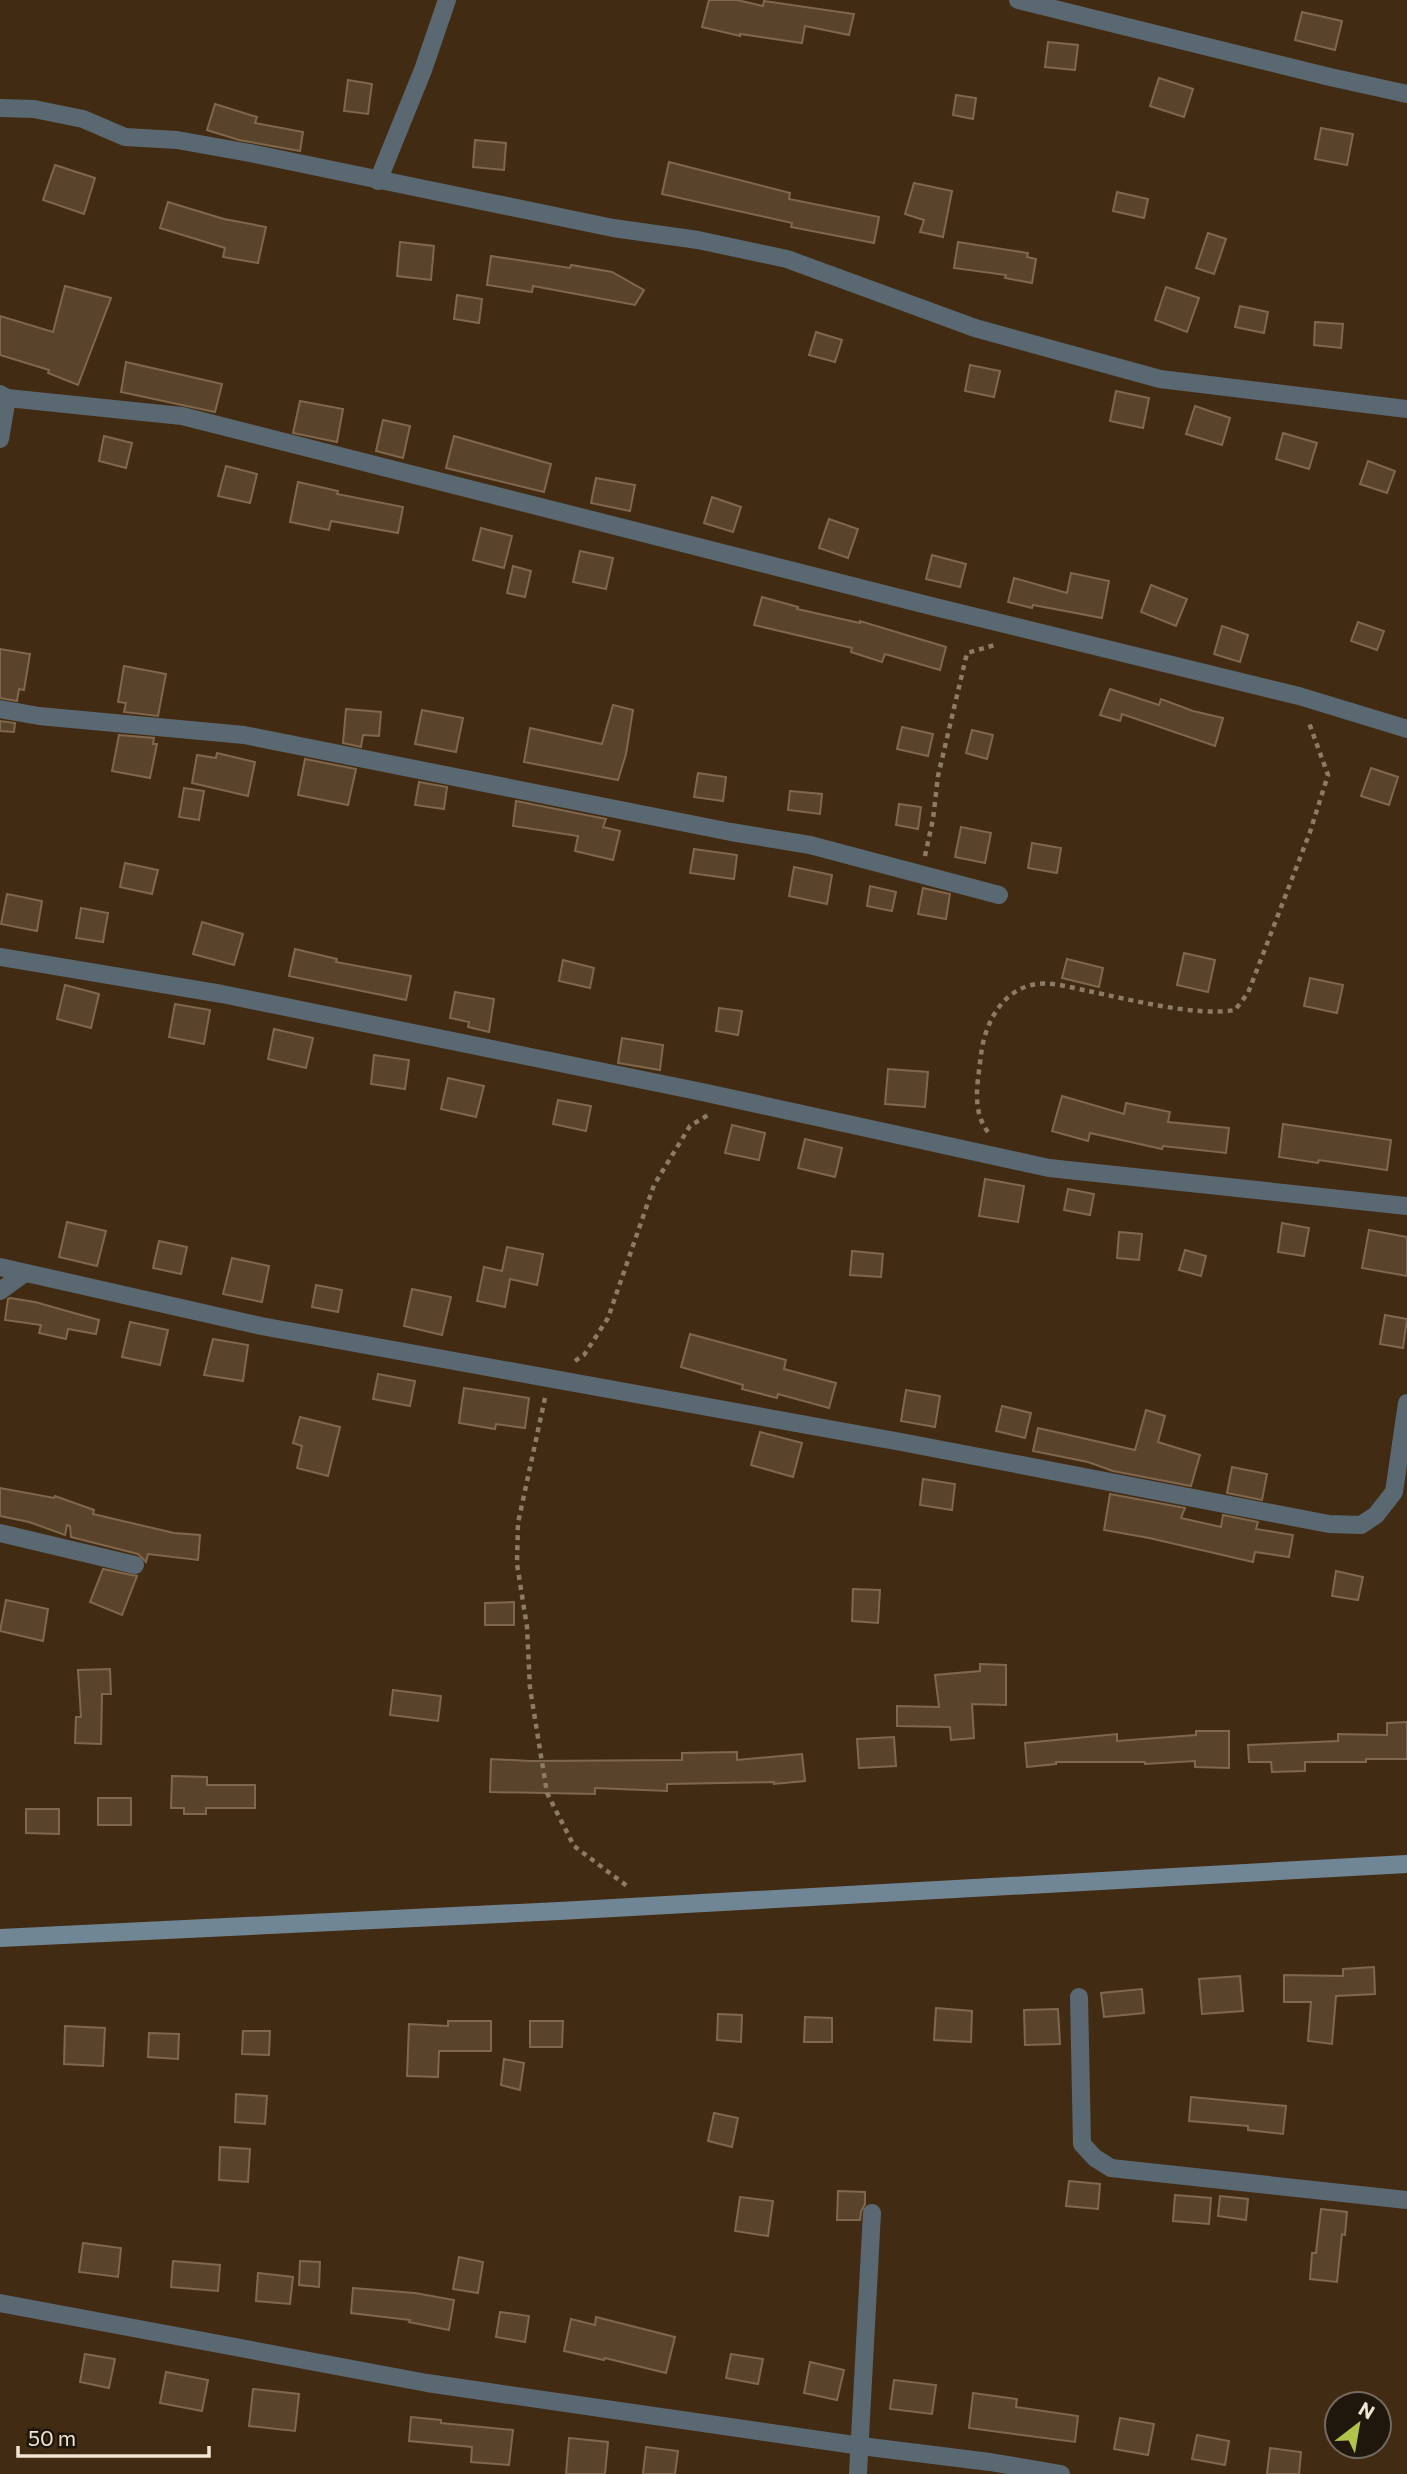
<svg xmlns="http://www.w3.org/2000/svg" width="1407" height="2474" viewBox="0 0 1407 2474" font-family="Commissioner,sans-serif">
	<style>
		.building { fill: #59442b; stroke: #7f674d; stroke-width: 2 }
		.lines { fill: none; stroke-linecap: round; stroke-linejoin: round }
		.path { stroke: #8c7b66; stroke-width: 4.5; stroke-dasharray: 5 5; stroke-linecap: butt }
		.street { stroke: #5a6871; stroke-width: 18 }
		.secondary { stroke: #718694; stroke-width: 18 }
	</style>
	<rect width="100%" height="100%" fill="#412c13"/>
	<!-- building -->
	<g class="building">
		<polygon points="709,0 737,0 763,6 764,1 854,14 849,35 805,26 802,43 740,34 740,36 702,27"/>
		<polygon points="1302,12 1342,21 1335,50 1295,40"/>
		<polygon points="1048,42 1078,45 1075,70 1045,67"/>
		<polygon points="1159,78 1193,89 1184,117 1150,106"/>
		<polygon points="348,80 372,84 368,114 344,111"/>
		<polygon points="956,95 976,98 973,119 953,115"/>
		<polygon points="215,104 257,117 255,123 303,132 300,151 239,140 207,130"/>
		<polygon points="1321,128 1353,134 1347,165 1315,159"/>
		<polygon points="475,140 506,143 504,170 473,167"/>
		<polygon points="669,162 790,193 789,199 879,217 874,243 791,227 792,223 662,194"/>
		<polygon points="55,165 95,178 84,214 43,200"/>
		<polygon points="914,183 952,191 943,237 920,232 924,220 905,214"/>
		<polygon points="1117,192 1148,199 1144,218 1113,211"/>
		<polygon points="168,202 224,219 266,227 258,263 223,257 225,248 160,228"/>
		<polygon points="1208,233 1226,239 1214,274 1196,268"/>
		<polygon points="400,242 434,246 431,280 397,276"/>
		<polygon points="958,242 1028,253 1027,257 1036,259 1032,283 1005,278 1006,275 954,268"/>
		<polygon points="491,256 570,268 571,265 612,272 644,290 635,305 533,286 532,292 487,285"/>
		<polygon points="65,286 111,298 78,385 48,373 49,370 0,355 0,316 53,332"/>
		<polygon points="1166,287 1199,298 1187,332 1155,320"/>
		<polygon points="457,295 482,299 479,323 454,319"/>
		<polygon points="1240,306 1268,312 1264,333 1235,327"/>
		<polygon points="1315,322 1343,324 1341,348 1314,345"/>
		<polygon points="816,332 842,340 835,362 809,355"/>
		<polygon points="126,362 222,384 215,412 121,392"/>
		<polygon points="970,365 1000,371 994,397 965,391"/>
		<polygon points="1116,391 1149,398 1143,428 1110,421"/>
		<polygon points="300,401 343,409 337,442 293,433"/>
		<polygon points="1195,406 1230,418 1222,445 1186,434"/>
		<polygon points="383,420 410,426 403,458 376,451"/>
		<polygon points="1283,433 1317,443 1309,469 1276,459"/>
		<polygon points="104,436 132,443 126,468 99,461"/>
		<polygon points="454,436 551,464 544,492 446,468"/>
		<polygon points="1368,461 1395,471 1387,493 1360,484"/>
		<polygon points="226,466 257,474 250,503 218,496"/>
		<polygon points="596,478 635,485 630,511 591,503"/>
		<polygon points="298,482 338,491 337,494 403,507 398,533 331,521 329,530 290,522"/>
		<polygon points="712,497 741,507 733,532 704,523"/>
		<polygon points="829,519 858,529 848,558 819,548"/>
		<polygon points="481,528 512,536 504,568 473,560"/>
		<polygon points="580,551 613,558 606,589 573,582"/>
		<polygon points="932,555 966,564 960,587 926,579"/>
		<polygon points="513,566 531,571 525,597 507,593"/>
		<polygon points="1071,573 1109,581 1102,618 1033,605 1032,608 1008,602 1014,578 1067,593"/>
		<polygon points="1151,585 1187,599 1176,626 1141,612"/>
		<polygon points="762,597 798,607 797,609 860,623 860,621 946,647 940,670 885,654 882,662 851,652 852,648 754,625"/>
		<polygon points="1358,622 1384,631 1377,650 1351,641"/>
		<polygon points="1222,626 1248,635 1240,662 1214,654"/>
		<polygon points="0,649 30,654 24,690 19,689 17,701 0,698"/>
		<polygon points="124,666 166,674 158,716 124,712 126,703 118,702"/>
		<polygon points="1110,689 1159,705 1161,699 1193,711 1223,718 1215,746 1122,714 1120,721 1100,715"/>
		<polygon points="613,705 633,710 626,754 618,780 524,762 530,728 602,744"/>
		<polygon points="346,709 381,712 379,736 363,735 361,747 343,743"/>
		<polygon points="422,710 463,718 456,752 415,744"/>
		<polygon points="0,721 15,723 14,732 0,731"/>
		<polygon points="902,727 933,734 928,756 897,749"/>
		<polygon points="972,730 993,735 987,759 966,753"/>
		<polygon points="119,735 154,738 153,744 157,744 150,778 112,771"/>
		<polygon points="217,753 255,762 248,796 192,783 197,755 216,758"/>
		<polygon points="305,759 356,769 348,805 298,795"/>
		<polygon points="1371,768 1398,777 1389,805 1361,796"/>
		<polygon points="698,773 726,777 723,801 694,797"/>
		<polygon points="419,782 447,787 444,809 415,805"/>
		<polygon points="184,788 204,791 199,820 179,817"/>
		<polygon points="790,791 822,794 820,814 788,810"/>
		<polygon points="516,801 606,819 603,827 620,831 613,860 575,851 578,836 513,826"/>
		<polygon points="899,804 921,807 918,829 896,825"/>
		<polygon points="961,827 991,833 985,863 955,857"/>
		<polygon points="1032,843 1061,848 1057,873 1028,868"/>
		<polygon points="694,849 737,855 734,879 690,873"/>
		<polygon points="125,863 158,870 152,894 120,887"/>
		<polygon points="794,867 832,875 827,904 789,896"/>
		<polygon points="870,886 896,892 892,911 867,906"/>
		<polygon points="923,888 950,894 946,919 918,914"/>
		<polygon points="7,894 42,901 37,931 1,924"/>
		<polygon points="81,908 108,913 103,942 76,938"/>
		<polygon points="202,922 243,934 234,965 193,954"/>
		<polygon points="295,949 337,959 336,962 411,976 406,1000 289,976"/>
		<polygon points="1184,953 1215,960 1208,992 1177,985"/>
		<polygon points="1067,959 1103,968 1099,987 1062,978"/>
		<polygon points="563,960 594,968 590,988 559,981"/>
		<polygon points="1310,978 1343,985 1337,1013 1304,1006"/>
		<polygon points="65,985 99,994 91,1028 57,1019"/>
		<polygon points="455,992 494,999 489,1032 468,1027 469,1022 450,1018"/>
		<polygon points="175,1004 210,1010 204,1044 169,1037"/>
		<polygon points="719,1008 742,1011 738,1035 716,1031"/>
		<polygon points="274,1029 313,1038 306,1068 268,1059"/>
		<polygon points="622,1038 663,1045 660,1070 618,1063"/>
		<polygon points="374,1055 409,1060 405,1089 371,1084"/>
		<polygon points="888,1069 928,1072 925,1107 885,1104"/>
		<polygon points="448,1078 484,1086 476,1117 441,1109"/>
		<polygon points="1062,1096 1124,1114 1126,1103 1170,1112 1168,1122 1229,1128 1226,1153 1163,1146 1162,1149 1090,1133 1088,1141 1052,1131"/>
		<polygon points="558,1100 591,1106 586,1131 553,1124"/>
		<polygon points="1283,1124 1391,1140 1387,1170 1319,1160 1318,1163 1279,1157"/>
		<polygon points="732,1125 765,1133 759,1160 725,1153"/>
		<polygon points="805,1139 842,1148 835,1177 798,1168"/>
		<polygon points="985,1179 1024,1186 1018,1222 979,1216"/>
		<polygon points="1068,1189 1094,1194 1090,1215 1064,1210"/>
		<polygon points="67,1222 106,1231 97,1266 59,1257"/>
		<polygon points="1282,1223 1309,1228 1304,1256 1278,1252"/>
		<polygon points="1369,1230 1407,1237 1407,1276 1362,1268"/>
		<polygon points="1119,1232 1142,1234 1139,1260 1117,1258"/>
		<polygon points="159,1241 187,1247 181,1274 153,1268"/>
		<polygon points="507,1247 543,1254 537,1285 510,1279 505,1307 477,1301 484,1267 502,1271"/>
		<polygon points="1185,1250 1206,1256 1201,1276 1179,1270"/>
		<polygon points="852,1251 883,1254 881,1277 850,1275"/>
		<polygon points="232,1258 269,1266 262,1302 223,1294"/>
		<polygon points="316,1285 342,1290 338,1312 312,1307"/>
		<polygon points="412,1289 451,1297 442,1335 404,1326"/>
		<polygon points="10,1298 35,1302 99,1320 96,1334 68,1329 66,1339 39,1333 41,1325 5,1320 8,1299"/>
		<polygon points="1385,1315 1407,1319 1403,1348 1380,1344"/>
		<polygon points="130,1322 168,1330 160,1365 122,1357"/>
		<polygon points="690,1334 786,1360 784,1369 836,1383 829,1408 778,1394 777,1398 742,1389 743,1385 681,1367"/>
		<polygon points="213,1339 248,1345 243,1381 204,1375"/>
		<polygon points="378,1374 415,1381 410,1406 373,1399"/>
		<polygon points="464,1388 529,1398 525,1428 496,1424 495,1429 459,1423"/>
		<polygon points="906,1390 940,1396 935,1427 901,1421"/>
		<polygon points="1002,1406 1031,1413 1025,1438 996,1431"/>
		<polygon points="1146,1410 1165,1416 1158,1442 1200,1455 1191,1486 1113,1471 1088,1462 1033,1451 1038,1428 1135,1450"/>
		<polygon points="300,1417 340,1427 328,1476 297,1468 302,1446 293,1443"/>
		<polygon points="760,1432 802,1443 793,1477 751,1465"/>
		<polygon points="1232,1467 1267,1474 1262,1500 1227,1493"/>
		<polygon points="923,1479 955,1484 952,1510 920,1505"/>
		<polygon points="0,1488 54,1498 55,1496 94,1510 93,1514 174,1533 200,1535 198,1560 148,1554 146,1562 138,1554 71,1537 70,1526 67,1525 65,1535 29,1522 0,1516"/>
		<polygon points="1110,1494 1185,1508 1181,1518 1221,1527 1223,1515 1258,1522 1256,1529 1293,1535 1289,1557 1255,1552 1253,1562 1149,1538 1104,1530"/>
		<polygon points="103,1569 137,1576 122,1615 90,1602"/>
		<polygon points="1336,1571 1363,1577 1358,1600 1332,1596"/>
		<polygon points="853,1589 880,1590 878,1623 852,1621"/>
		<polygon points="6,1600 48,1609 43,1641 0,1631"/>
		<polygon points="514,1602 514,1625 485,1625 485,1603"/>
		<polygon points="980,1664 1006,1665 1006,1705 972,1704 974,1738 951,1740 950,1727 897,1726 897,1706 939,1707 935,1675 980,1671"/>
		<polygon points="110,1669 111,1694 102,1694 101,1744 75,1743 76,1717 81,1717 78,1670"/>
		<polygon points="393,1690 441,1696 438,1721 390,1715"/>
		<polygon points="1407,1722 1407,1759 1366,1759 1366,1762 1305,1762 1305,1771 1272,1772 1271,1762 1249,1762 1248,1745 1338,1741 1338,1734 1387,1735 1387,1723"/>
		<polygon points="1196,1731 1229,1731 1229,1768 1195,1767 1195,1761 1145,1764 1145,1762 1056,1762 1056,1764 1027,1767 1025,1743 1117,1734 1117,1741 1196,1735"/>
		<polygon points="894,1737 896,1766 859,1768 857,1739"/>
		<polygon points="737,1752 737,1760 802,1754 805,1781 774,1784 774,1782 667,1784 667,1791 595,1788 595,1794 490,1792 491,1759 530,1761 682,1760 682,1753"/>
		<polygon points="172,1776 207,1777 207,1785 255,1785 255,1808 206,1808 206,1814 184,1814 184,1808 171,1808"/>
		<rect x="98" y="1798" width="33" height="27"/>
		<polygon points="26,1809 59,1809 59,1834 26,1833"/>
		<polygon points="1374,1967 1375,1994 1336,1996 1332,2044 1308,2041 1311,2002 1284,2002 1284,1975 1343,1976 1343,1969"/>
		<polygon points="1240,1976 1243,2011 1202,2014 1199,1979"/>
		<polygon points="1142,1989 1144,2013 1104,2017 1101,1993"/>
		<polygon points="936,2008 972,2011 971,2042 934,2040"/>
		<polygon points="1058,2009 1060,2044 1025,2045 1024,2010"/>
		<polygon points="718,2014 742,2015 741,2042 717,2040"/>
		<polygon points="805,2017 832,2018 832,2042 804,2042"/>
		<polygon points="448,2021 491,2021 491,2051 439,2051 438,2077 407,2076 409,2024 448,2026"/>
		<polygon points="530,2021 563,2021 562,2047 530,2047"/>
		<polygon points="65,2026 105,2028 103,2066 64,2064"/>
		<polygon points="243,2031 270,2031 269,2055 242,2054"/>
		<polygon points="149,2033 179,2034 178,2059 148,2057"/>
		<polygon points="504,2059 524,2063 520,2090 501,2085"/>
		<polygon points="236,2094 267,2096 265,2124 235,2122"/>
		<polygon points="1191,2097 1286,2106 1283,2134 1248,2130 1248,2126 1189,2121"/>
		<polygon points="714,2113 738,2118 732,2147 708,2141"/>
		<polygon points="220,2147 250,2149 248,2182 219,2180"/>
		<polygon points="1069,2181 1100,2184 1098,2209 1066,2206"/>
		<polygon points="838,2191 865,2192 865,2204 861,2212 860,2220 837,2220"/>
		<polygon points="1175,2195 1211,2198 1209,2224 1173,2221"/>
		<polygon points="1220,2196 1248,2199 1246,2220 1218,2216"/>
		<polygon points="740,2197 773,2201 768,2236 735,2231"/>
		<polygon points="1321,2209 1347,2212 1345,2235 1342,2234 1337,2282 1310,2279 1312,2253 1316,2253"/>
		<polygon points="83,2243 121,2248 118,2277 79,2272"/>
		<polygon points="459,2257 483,2262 478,2293 453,2289"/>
		<polygon points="173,2261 220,2265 218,2291 171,2287"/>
		<polygon points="300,2261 320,2262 319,2287 299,2285"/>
		<polygon points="258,2273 293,2277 290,2304 256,2301"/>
		<polygon points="353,2288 415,2293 454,2300 449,2330 409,2322 410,2320 351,2313"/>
		<polygon points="500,2312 529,2316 525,2342 496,2337"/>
		<polygon points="596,2317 675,2337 666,2373 605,2358 604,2360 564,2351 571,2319 595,2325"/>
		<polygon points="85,2354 115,2359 109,2388 80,2382"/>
		<polygon points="731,2354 763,2359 758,2384 726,2378"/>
		<polygon points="810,2362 844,2370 837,2400 804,2393"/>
		<polygon points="166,2372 208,2380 202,2411 160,2403"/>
		<polygon points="894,2380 936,2385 932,2414 890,2409"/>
		<polygon points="253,2389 299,2394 295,2431 249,2426"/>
		<polygon points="973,2393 1017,2399 1016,2407 1078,2416 1075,2442 969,2428"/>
		<polygon points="411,2417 441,2420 441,2423 513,2430 509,2465 471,2462 472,2447 409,2441"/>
		<polygon points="1120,2418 1154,2424 1148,2455 1114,2449"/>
		<polygon points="1197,2435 1229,2441 1225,2465 1192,2459"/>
		<polygon points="569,2438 608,2442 605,2474 566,2474"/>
		<polygon points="646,2447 678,2451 675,2474 643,2474"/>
		<polygon points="1270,2448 1301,2452 1299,2474 1267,2474"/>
	</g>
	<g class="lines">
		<!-- path -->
		<g class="path">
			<polyline points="925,856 933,819 938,776 967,653 998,644"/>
			<path d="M 988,1132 C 971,1110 978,1081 981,1055 C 984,1028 998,997 1025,987 C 1045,979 1068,987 1088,991 C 1128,999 1196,1017 1235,1010 L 1248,993 L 1310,832 L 1328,775 L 1308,720"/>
			<polyline points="575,1361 584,1355 608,1318 654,1185 690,1126 708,1115"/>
			<polyline points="545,1398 518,1523 517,1564 527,1627 530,1688 547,1793 574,1846 627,1886"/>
		</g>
		<!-- street -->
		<g class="street">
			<polyline points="1018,0 1330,77 1407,94"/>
			<polyline points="0,108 34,109 83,119 125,137 177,140 255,154 613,228 698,240 787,259 975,328 1160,379 1407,409"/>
			<polyline points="378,181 423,70 447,0"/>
			<polyline points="0,394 7,398 182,416 931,606 1299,696 1407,729"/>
			<polyline points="0,439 7,398"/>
			<polyline points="0,709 39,716 244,735 731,832 810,845 999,895"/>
			<polyline points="0,957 222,994 702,1092 1049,1168 1407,1206"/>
			<polyline points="0,1267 261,1326 901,1442 1329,1524 1361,1525 1376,1515 1394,1492 1407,1403"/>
			<polyline points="0,1291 25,1273"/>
			<polyline points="0,1533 135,1565"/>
			<polyline points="1079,1997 1082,2144 1095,2158 1111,2168 1407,2200"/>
			<polyline points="0,2303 427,2383 861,2446 990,2462 1061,2474"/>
			<polyline points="858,2474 872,2213"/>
		</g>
		<!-- secondary -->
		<polyline class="secondary" points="0,1938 559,1911 1407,1864"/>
	</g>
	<!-- north arrow -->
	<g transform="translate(1358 2425) rotate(31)"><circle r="33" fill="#20170c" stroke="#74695d" stroke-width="2"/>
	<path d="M0-5L12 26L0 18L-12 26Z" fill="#b2c34c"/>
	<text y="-10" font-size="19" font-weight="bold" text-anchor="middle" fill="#f2e5d6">N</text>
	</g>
	<!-- scale -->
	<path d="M18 2446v10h191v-10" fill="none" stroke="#f2e5d6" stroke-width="3.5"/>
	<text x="28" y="2446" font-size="21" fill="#f2e5d6" stroke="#20170c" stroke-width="5" paint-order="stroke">50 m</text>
</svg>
